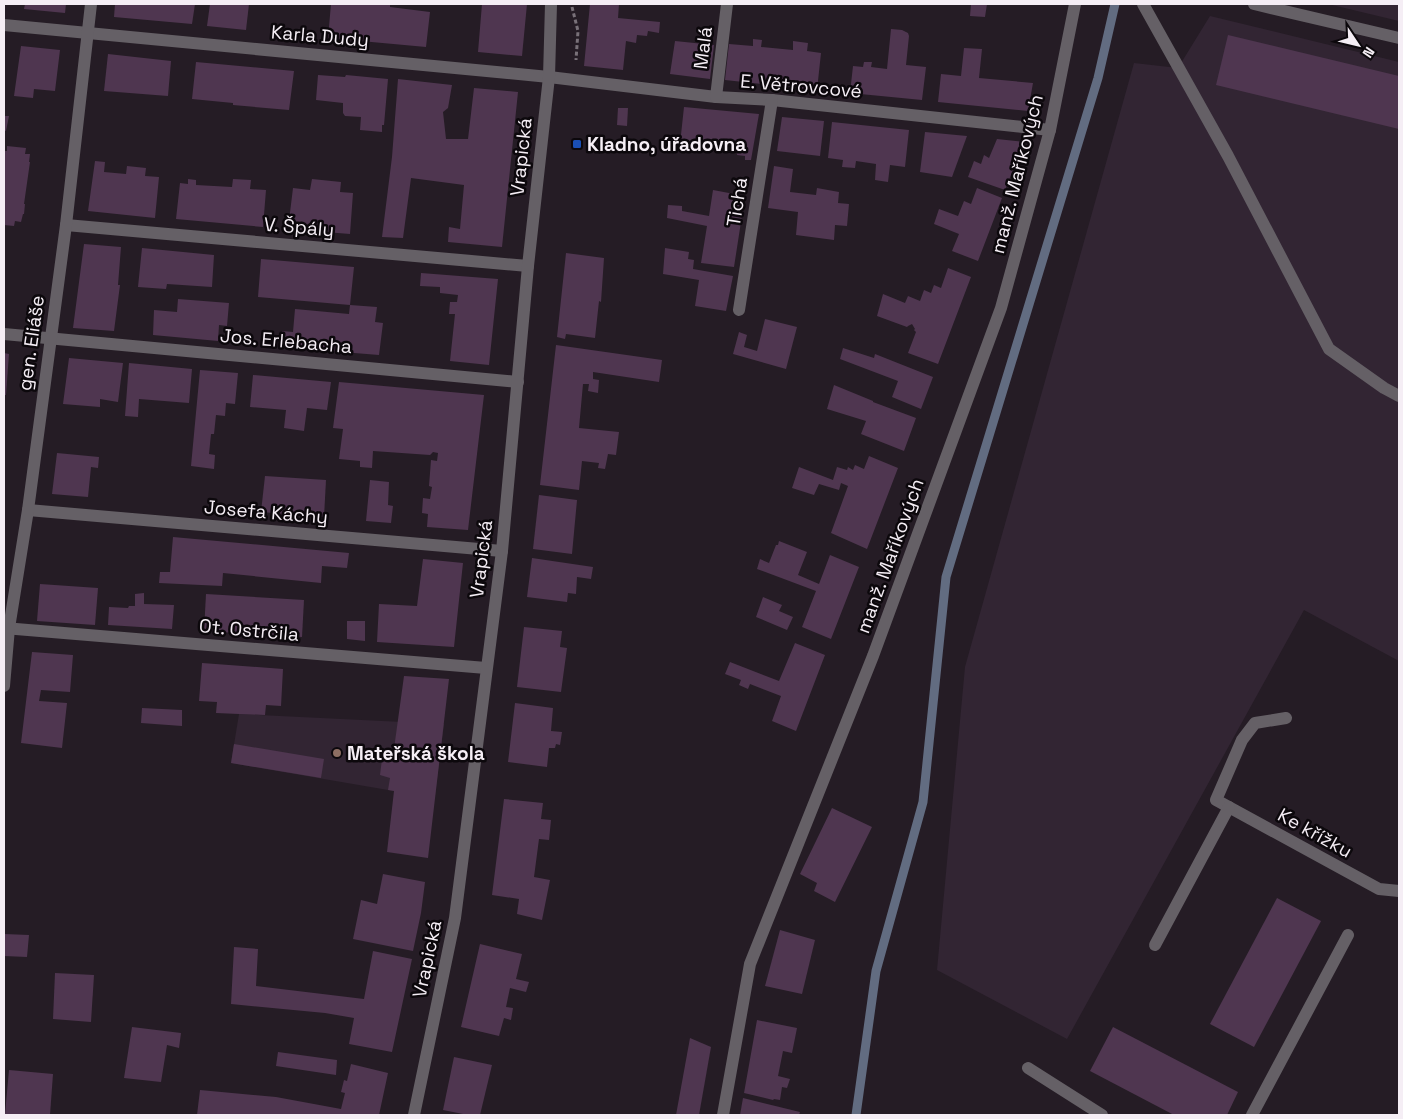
<svg xmlns="http://www.w3.org/2000/svg" width="1403" height="1119" viewBox="0 0 1403 1119" font-family="'Space Grotesk',sans-serif">
	<style>
		.built { fill: #322533 }
		.lines { fill: none; stroke-linecap: round; stroke-linejoin: round }
		.stream { stroke: #626c81; stroke-width: 9 }
		.building { fill: #4f3650 }
		.path { stroke: #797179; stroke-width: 3; stroke-dasharray: 4 2.5; stroke-linecap: butt }
		.lane { stroke: #656066; stroke-width: 12 }
		.street { stroke: #656066; stroke-width: 12 }
		.transit-dot { fill: #1a4fb4; stroke: #0c080c; stroke-width: 2 }
		.education-dot { fill: #8d6e63; stroke: #0c080c; stroke-width: 2 }
		.labels { text-anchor: middle; dominant-baseline: central; stroke-width: 5; stroke-linejoin: round; paint-order: stroke }
		.street-label { font-size: 19px; fill: #f5eef5; stroke: #0c080c }
		.poi-label { font-size: 19px; font-weight: bold; fill: #f5eef5; stroke: #0c080c; text-anchor: start }
	</style>
	<rect width="100%" height="100%" fill="#251c25"/>
	<!-- built -->
	<g class="built">
		<polygon points="1328,4 1399,4 1399,21"/>
		<polygon points="1210,16 1399,62 1399,661 1304,610 1067,1039 937,970 965,667 1134,63 1178,68"/>
		<polygon points="239,714 444,724 435,796 388,790 231,763"/>
	</g>
	<g class="lines">
		<!-- stream -->
		<polyline class="stream" points="856,1115 876,971 923,802 946,577 1098,78 1115,4"/>
	</g>
	<!-- building -->
	<g class="building">
		<polygon points="25,4 66,4 65,13 24,9"/>
		<polygon points="115,4 195,4 192,24 114,17"/>
		<polygon points="210,4 249,4 246,30 207,26"/>
		<polygon points="331,4 390,4 390,7 430,12 426,47 328,38"/>
		<polygon points="482,4 527,4 522,56 478,52"/>
		<polygon points="590,4 619,4 618,18 660,22 659,33 648,31 647,36 637,35 636,43 626,41 623,70 584,66"/>
		<polygon points="971,4 987,4 985,17 970,16"/>
		<polygon points="891,29 902,30 908,33 909,36 906,65 926,67 922,100 850,93 853,66 863,67 864,62 872,62 871,67 887,69"/>
		<polygon points="1228,35 1399,76 1399,129 1216,85"/>
		<polygon points="753,39 762,40 761,47 793,50 793,41 808,43 807,51 821,53 817,90 725,80 729,44 753,46"/>
		<polygon points="675,41 714,45 710,79 670,74"/>
		<polygon points="21,46 60,50 55,91 34,89 33,98 14,96"/>
		<polygon points="964,48 982,49 979,78 1033,83 1028,111 938,102 941,74 961,76"/>
		<polygon points="108,54 171,61 168,96 104,91"/>
		<polygon points="196,62 294,71 289,110 233,105 233,103 192,99"/>
		<polygon points="318,75 345,77 346,75 388,79 384,125 382,125 382,132 360,130 361,117 345,116 343,113 343,103 316,100"/>
		<polygon points="398,79 452,85 448,108 443,112 446,139 468,139 474,88 518,92 502,247 448,242 449,227 460,229 464,185 411,178 403,238 382,237 392,157"/>
		<polygon points="684,107 759,114 751,160 745,160 745,156 737,155 738,149 710,146 710,152 701,151 702,146 680,144"/>
		<polygon points="618,108 628,108 627,126 617,125"/>
		<polygon points="4,116 9,116 6,131 4,130"/>
		<polygon points="782,117 824,121 820,156 777,151"/>
		<polygon points="832,122 909,130 905,167 890,165 888,182 875,180 876,164 856,161 855,168 842,167 843,160 828,158"/>
		<polygon points="925,132 967,136 952,177 920,172"/>
		<polygon points="997,139 1024,142 1005,190 968,177 974,161 981,164 984,155 989,158"/>
		<polygon points="7,146 26,148 25,154 30,154 29,162 30,162 24,204 25,204 24,214 23,214 21,222 15,221 14,226 4,225 4,151 7,151"/>
		<polygon points="95,161 105,162 104,172 126,174 127,166 146,168 145,176 159,177 155,218 88,211"/>
		<polygon points="774,166 793,169 790,192 816,195 817,188 839,192 838,203 849,204 847,226 835,225 834,240 796,235 798,212 768,208"/>
		<polygon points="188,179 196,180 196,185 232,187 233,179 251,180 250,189 266,190 263,227 176,219 180,183 188,184"/>
		<polygon points="312,179 341,182 340,192 353,193 350,234 288,229 293,188 310,190"/>
		<polygon points="977,188 1002,198 978,261 952,251 959,234 934,224 939,209 958,216 964,201 971,204"/>
		<polygon points="713,190 745,196 734,267 701,263 707,226 667,218 668,205 682,206 682,211 709,216"/>
		<polygon points="84,244 121,247 118,285 120,285 114,331 73,328"/>
		<polygon points="142,248 214,255 212,287 167,284 166,289 138,287"/>
		<polygon points="665,248 689,252 688,259 694,260 693,269 733,276 726,311 695,306 699,280 663,274"/>
		<polygon points="566,253 604,258 601,302 599,301 595,338 566,334 565,339 557,337"/>
		<polygon points="261,259 354,267 350,305 377,307 375,322 383,323 379,355 280,347 282,331 293,332 295,309 349,314 350,305 258,297"/>
		<polygon points="948,268 971,277 938,364 908,353 916,332 914,330 915,329 912,324 908,326 907,327 877,316 883,294 905,303 908,296 920,301 924,290 931,293 934,285 941,288"/>
		<polygon points="421,273 498,279 489,365 450,361 455,314 449,314 450,302 457,302 458,295 440,293 440,287 420,286"/>
		<polygon points="178,299 229,303 227,326 219,325 218,341 153,335 154,310 177,312"/>
		<polygon points="765,319 797,327 786,369 733,354 739,332 747,335 744,347 757,351"/>
		<polygon points="556,345 662,360 659,382 593,372 593,379 599,380 598,393 588,391 589,384 583,384 579,428 619,432 616,455 608,454 605,469 598,468 599,463 582,461 579,490 540,485"/>
		<polygon points="843,348 874,358 875,354 933,377 921,409 892,397 898,381 840,359"/>
		<polygon points="4,353 9,354 6,395 4,395"/>
		<polygon points="69,358 123,363 118,402 100,399 100,407 63,404"/>
		<polygon points="129,363 192,369 189,403 139,399 138,417 125,416"/>
		<polygon points="200,370 238,373 235,404 226,403 225,416 216,415 214,434 211,434 209,454 215,455 214,469 191,466"/>
		<polygon points="253,375 331,382 327,410 307,408 304,431 284,428 286,410 250,407"/>
		<polygon points="339,382 484,395 468,530 427,527 428,514 422,513 423,498 430,499 432,487 429,486 431,460 437,461 438,453 433,452 430,455 373,451 372,468 360,467 360,461 339,459 343,429 333,428"/>
		<polygon points="834,385 873,401 873,402 916,418 904,451 861,434 866,421 827,409"/>
		<polygon points="57,453 99,457 98,468 91,467 88,497 52,494"/>
		<polygon points="869,456 898,468 867,549 831,533 848,486 841,483 839,490 819,484 814,495 792,488 799,467 833,480 837,467 847,470 848,467 853,470 855,465 864,469"/>
		<polygon points="265,476 326,480 324,517 261,512"/>
		<polygon points="370,480 389,482 388,505 393,506 391,523 366,521"/>
		<polygon points="539,495 577,500 572,554 533,549"/>
		<polygon points="173,537 349,553 347,568 322,566 321,583 223,573 222,586 159,583 160,572 170,572"/>
		<polygon points="779,541 807,552 798,575 819,584 830,555 859,567 831,639 802,627 816,591 757,569 760,559 769,563 776,545 778,545"/>
		<polygon points="532,558 593,567 591,579 577,577 576,594 568,593 567,602 527,597"/>
		<polygon points="423,559 463,563 454,647 377,642 379,604 417,606"/>
		<polygon points="40,584 98,588 95,625 37,621"/>
		<polygon points="144,593 144,604 174,605 172,629 108,625 109,607 128,608 129,606 135,606 135,594"/>
		<polygon points="206,594 304,600 302,637 204,631"/>
		<polygon points="763,597 782,605 779,611 793,617 787,630 756,617"/>
		<polygon points="347,621 365,621 365,641 347,639"/>
		<polygon points="524,627 562,631 560,647 567,648 561,692 517,687"/>
		<polygon points="795,643 825,655 796,731 772,721 781,696 750,684 748,689 739,685 741,680 725,674 730,662 779,681"/>
		<polygon points="32,652 73,655 70,692 41,690 39,701 67,703 62,748 21,743"/>
		<polygon points="202,663 283,669 281,706 266,705 265,715 216,713 217,702 199,701"/>
		<polygon points="404,676 449,679 428,858 387,852 394,791 388,790 390,778 380,775 382,759 384,760 384,754 393,756"/>
		<polygon points="515,703 553,708 551,731 562,732 560,745 556,744 555,748 549,748 547,767 508,762"/>
		<polygon points="142,708 182,710 182,726 141,723"/>
		<polygon points="234,744 324,759 321,778 231,763"/>
		<polygon points="504,799 543,803 541,819 551,820 549,840 539,839 534,877 550,880 542,920 517,914 519,899 492,895"/>
		<polygon points="832,808 872,827 835,902 814,891 817,883 800,874"/>
		<polygon points="383,874 425,882 421,913 413,951 353,939 361,900 377,904"/>
		<polygon points="1277,898 1321,921 1254,1047 1210,1024"/>
		<polygon points="780,930 815,940 802,994 765,986"/>
		<polygon points="4,934 29,935 27,957 4,956"/>
		<polygon points="480,944 522,954 516,979 529,982 526,992 510,988 506,1007 513,1008 511,1020 504,1018 499,1036 461,1027"/>
		<polygon points="234,947 258,949 256,986 364,999 373,951 412,959 392,1052 349,1044 354,1018 325,1013 231,1004"/>
		<polygon points="55,973 94,975 91,1022 53,1019"/>
		<polygon points="757,1020 797,1028 792,1053 783,1051 778,1076 790,1079 787,1088 782,1087 780,1100 774,1099 773,1100 744,1093"/>
		<polygon points="132,1027 181,1033 179,1048 167,1045 161,1082 124,1078"/>
		<polygon points="1113,1027 1238,1092 1227,1115 1174,1115 1090,1071"/>
		<polygon points="690,1038 711,1047 699,1115 676,1115"/>
		<polygon points="278,1052 337,1060 336,1075 276,1066"/>
		<polygon points="454,1057 492,1065 480,1115 468,1115 443,1110"/>
		<polygon points="351,1064 388,1073 379,1115 197,1115 200,1090 276,1097 341,1109 345,1093 341,1092 344,1080 347,1081"/>
		<polygon points="9,1070 53,1074 50,1115 5,1114"/>
		<polygon points="743,1098 800,1112 799,1115 740,1115"/>
	</g>
	<g class="lines">
		<!-- path -->
		<polyline class="path" points="572,7 578,31 576,60"/>
		<!-- lane -->
		<g class="lane">
			<polyline points="1143,4 1228,156 1329,349 1384,388 1399,396"/>
			<polyline points="1286,718 1255,723 1242,740 1216,800 1379,889 1399,891"/>
			<polyline points="1155,945 1229,807"/>
			<polyline points="1028,1068 1102,1115"/>
			<polyline points="1252,1115 1348,935"/>
		</g>
		<!-- street -->
		<g class="street">
			<polyline points="1254,4 1399,38"/>
			<polyline points="4,25 549,77 716,97 772,100 1050,130"/>
			<polyline points="716,97 727,4"/>
			<polyline points="66,225 528,266"/>
			<polyline points="739,310 772,100"/>
			<polyline points="4,334 518,382"/>
			<polyline points="28,510 502,551"/>
			<polyline points="4,628 486,668"/>
			<polyline points="4,686 9,628 28,510 66,225 91,4"/>
			<polyline points="414,1115 455,918 502,551 528,266 549,77 551,4"/>
			<polyline points="723,1115 750,964 873,656 1001,308 1050,130 1075,4"/>
		</g>
	</g>
	<!-- markers -->
	<rect class="transit-dot" x="572" y="139" width="10" height="10" rx="2.5"/>
	<circle class="education-dot" cx="337" cy="753" r="5"/>
	<g class="labels">
		<!-- street labels -->
		<g class="street-label">
			<text transform="translate(320 36) rotate(5)">Karla Dudy</text>
			<text transform="translate(703 48) rotate(-83)">Malá</text>
			<text transform="translate(801 86) rotate(5)">E. Větrovcové</text>
			<text transform="translate(521 157) rotate(-84)">Vrapická</text>
			<text transform="translate(1017 174) rotate(-76)">manž. Maříkových</text>
			<text transform="translate(737 202) rotate(-81)">Tichá</text>
			<text transform="translate(299 227) rotate(5)">V. Špály</text>
			<text transform="translate(286 341) rotate(5)">Jos. Erlebacha</text>
			<text transform="translate(31 343) rotate(-82)">gen. Eliáše</text>
			<text transform="translate(266 512) rotate(5)">Josefa Káchy</text>
			<text transform="translate(890 556) rotate(-70)">manž. Maříkových</text>
			<text transform="translate(481 559) rotate(-83)">Vrapická</text>
			<text transform="translate(249 630) rotate(5)">Ot. Ostrčila</text>
			<text transform="translate(1315 833) rotate(29)">Ke křížku</text>
			<text transform="translate(427 959) rotate(-78)">Vrapická</text>
		</g>
		<!-- poi labels -->
		<g class="poi-label">
			<text x="587" y="144">Kladno, úřadovna</text>
			<text x="347" y="753">Mateřská škola</text>
		</g>
	</g>
	<!-- border -->
	<rect width="1403" height="1119" fill="none" stroke="#f5eef5" stroke-width="10"/>
	<!-- north arrow -->
	<g transform="translate(1358 45) rotate(125)" stroke="#0c080c" stroke-width="4" paint-order="stroke">
	<path d="M0-4L9 19L0 12L-9 19Z" fill="#f5eef5"/>
	<text y="-8" font-size="14" font-weight="bold" text-anchor="middle" fill="#f5eef5">N</text>
	</g>
</svg>
